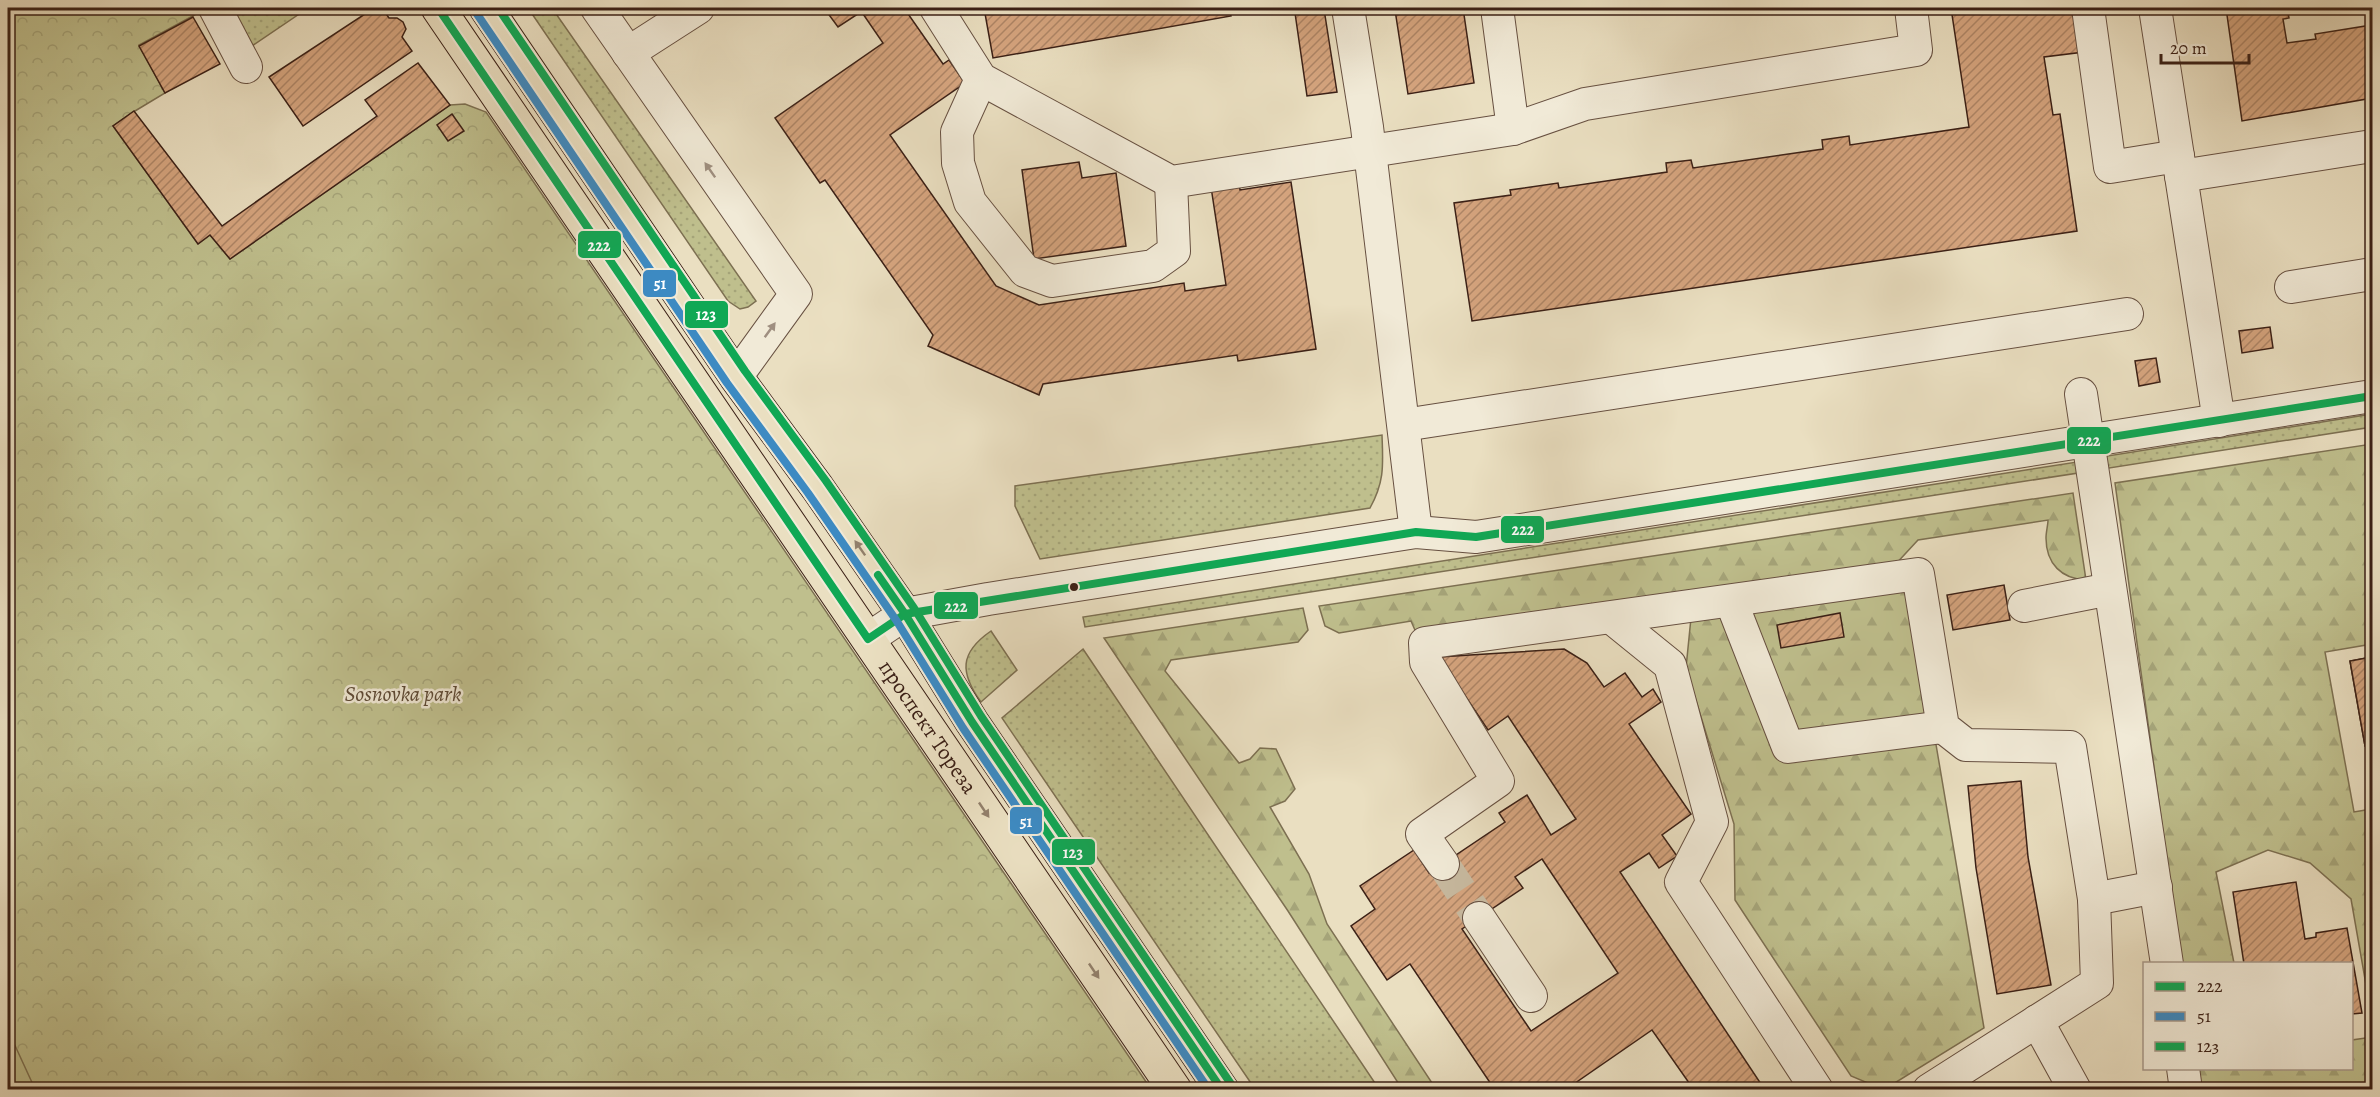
<svg xmlns="http://www.w3.org/2000/svg" width="2380" height="1097" viewBox="0 0 2380 1097" font-family="Alegreya,serif">
	<style>
		.grass { fill: url(#grass-dots); stroke: #7d7052; stroke-width: 1.5 }
		.forest { fill: url(#forest-firs); stroke: #7d7052; stroke-width: 1.5 }
		.park { fill: url(#park-crowns); stroke: #7d7052; stroke-width: 1.5 }
		.pitch { fill: #bfbf8d; stroke: #7d7052; stroke-width: 1.5 }
		.building { fill: url(#building-hatch); stroke: #3b2016; stroke-width: 1.5; fill-rule: evenodd }
		.lines { fill: none; stroke-linecap: round; stroke-linejoin: round }
		.minor-tunnel { stroke: #c7b99f; stroke-width: 32; stroke-dasharray: 32 16; stroke-linecap: butt }
		.minor-casing { stroke: #675041; stroke-width: 34 }
		.major-casing { stroke: #3b2016; stroke-width: 35 }
		.minor { stroke: #f1ead7; stroke-width: 32 }
		.major { stroke: #eadfc1; stroke-width: 33 }
		.bus-1-casing { stroke: #f1ead7; stroke-width: 12 }
		.bus-2-casing { stroke: #f1ead7; stroke-width: 12 }
		.bus-3-casing { stroke: #f1ead7; stroke-width: 12 }
		.bus-1 { stroke: #10a855; stroke-width: 8 }
		.bus-2 { stroke: #3d8ac2; stroke-width: 8 }
		.bus-3 { stroke: #10a855; stroke-width: 8 }
		.oneway { fill: #9f8f80 }
		.oneway2 { fill: #92806c }
		.bus-dot { fill: #3b2016; stroke: #f1ead7; stroke-width: 2 }
		.labels { text-anchor: middle; dominant-baseline: central; stroke-width: 5; stroke-linejoin: round; paint-order: stroke }
		.park-label { font-size: 22px; font-style: italic; fill: #5c4834; stroke: #f1ead7 }
		.street-label { font-size: 22px; fill: #3b2016; stroke: #f1ead7 }
		.line-badge { stroke: #f1ead7; stroke-width: 2 }
		.badge-label { font-size: 16px; text-anchor: middle; font-weight: bold; fill: #fff }
	</style>
	<defs>
		<pattern id="grass-dots" width="8" height="8" patternUnits="userSpaceOnUse" patternTransform="scale(1.5)"><rect width="8" height="8" fill="#bfbf8d"/><path d="M2 2h.1M6 6h.1" fill="none" stroke="#a5a479" stroke-width="1.8" stroke-linecap="round"/></pattern>
		<pattern id="forest-firs" width="22" height="20" patternUnits="userSpaceOnUse" patternTransform="scale(1.5)"><rect width="22" height="20" fill="#bfbf8d"/><path d="M5 1l3.5 6h-7zM16 11l3.5 6h-7z" fill="#a5a479"/></pattern>
		<pattern id="park-crowns" width="20" height="18" patternUnits="userSpaceOnUse" patternTransform="scale(1.5)"><rect width="20" height="18" fill="#bfbf8d"/><path d="M2 6a3 3 0 1 1 6 0M12 15a3 3 0 1 1 6 0" fill="none" stroke="#a5a479"/></pattern>
		<pattern id="building-hatch" width="6" height="6" patternUnits="userSpaceOnUse" patternTransform="scale(1.5)"><rect width="6" height="6" fill="#d5a47e"/><path d="M-1 1l2-2M0 6l6-6M5 7l2-2" fill="none" stroke="#ae8566"/></pattern>
	</defs>
	<rect width="100%" height="100%" fill="#eadfc1"/>
	<filter id="stains"><feTurbulence type="fractalNoise" baseFrequency=".00333" numOctaves="4"/><feColorMatrix values="0 0 0 0 .2 0 0 0 0 .09 0 0 0 0 .02 0 0 0 .5 -.17"/></filter>
	<radialGradient id="worn" r=".72"><stop offset=".6" stop-color="#630" stop-opacity="0"/><stop offset="1" stop-color="#630" stop-opacity=".3"/></radialGradient>
	<!-- grass -->
	<g class="grass">
		<polygon points="227,8 308,8 249,48"/>
		<polygon points="528,8 552,8 756,301 748,307 740,309 728,301"/>
		<polygon points="2372,414 2372,427 2103,469 2101,457"/>
		<path d="M 1382,435 C 1383,464 1385,481 1370,508 L 1040,559 L 1015,506 L 1015,486 Z"/>
		<polygon points="2077,462 2078,473 1085,627 1083,617"/>
		<path d="M 991,631 L 1017,670 L 981,702 C 960,673 959,653 991,631 Z"/>
		<polygon points="1083,649 1379,1089 1255,1089 1002,718"/>
	</g>
	<!-- forest -->
	<g class="forest">
		<polygon points="2372,444 2372,644 2325,652 2354,812 2372,809 2372,1019 2351,899 2310,863 2268,850 2216,872 2234,963 2181,963 2115,483"/>
		<path d="M 2073,493 L 2086,580 C 2062,579 2046,564 2046,538 C 2046,532 2048,525 2048,520 L 1918,540 L 1893,567 L 1418,637 L 1411,621 L 1339,633 L 1325,626 L 1319,606 Z"/>
		<polygon points="1909,585 1984,1028 1885,1089 1882,1089 1851,1076 1735,900 1734,824 1686,668 1691,618"/>
		<polygon points="1303,608 1308,630 1298,642 1171,660 1165,671 1239,763 1250,759 1260,748 1276,749 1295,789 1285,801 1270,807 1309,874 1327,924 1436,1089 1402,1089 1288,911 1104,638"/>
		<polygon points="2372,1037 2372,1089 2199,1089 2196,1069 2352,1068 2352,1040"/>
	</g>
	<!-- park -->
	<polygon class="park" points="8,8 201,8 202,11 139,45 165,93 135,111 113,126 198,244 210,235 230,259 450,105 465,104 486,112 1151,1089 8,1089"/>
	<!-- pitch -->
	<polygon class="pitch" points="12,1039 35,1089 8,1089 8,1041"/>
	<!-- building -->
	<g class="building">
		<polygon points="374,8 382,8 389,18 397,18 403,22 406,29 402,37 412,51 303,126 269,77"/>
		<polygon points="824,8 867,8 838,27"/>
		<polygon points="867,8 904,8 943,64 949,60 965,83 890,135 996,286 1039,305 1184,283 1185,291 1226,285 1211,187 1239,183 1240,190 1291,182 1316,349 1238,361 1237,355 1043,384 1039,395 928,346 933,335 825,180 820,183 775,118 883,43 861,11"/>
		<polygon points="984,8 1229,8 1231,16 993,58"/>
		<polygon points="1410,8 1463,8 1474,83 1408,94 1395,10"/>
		<polygon points="1951,8 2077,8 2084,52 2044,57 2053,115 2060,114 2077,231 1472,321 1454,203 1511,195 1510,190 1558,183 1559,188 1667,172 1666,163 1691,160 1693,168 1823,149 1822,140 1849,136 1850,145 1969,127"/>
		<polygon points="2226,8 2287,8 2289,18 2283,19 2287,43 2316,39 2315,34 2372,25 2372,98 2242,121"/>
		<polygon points="1324,9 1337,92 1307,96 1295,13"/>
		<polygon points="193,17 220,64 165,93 139,46"/>
		<polygon points="418,63 450,105 230,259 210,235 198,244 113,126 134,111 222,226 377,116 365,100"/>
		<polygon points="452,114 464,131 448,141 437,125"/>
		<polygon points="1079,162 1082,178 1116,173 1126,246 1034,259 1022,170"/>
		<polygon points="2270,327 2273,348 2242,353 2239,331"/>
		<polygon points="2156,358 2160,382 2139,386 2135,361"/>
		<polygon points="2004,585 2010,620 1953,630 1947,595"/>
		<polygon points="1840,613 1844,637 1781,648 1777,625"/>
		<path d="M 1564,649 L 1587,663 L 1604,687 L 1625,673 L 1642,697 L 1653,689 L 1661,702 L 1629,724 L 1691,814 L 1662,835 L 1677,856 L 1659,868 L 1649,853 L 1620,872 L 1765,1090 L 1694,1090 L 1652,1030 L 1565,1090 L 1495,1090 L 1410,964 L 1387,980 L 1351,926 L 1375,909 L 1360,886 L 1414,850 L 1429,873 L 1505,822 L 1499,813 L 1527,795 L 1551,835 L 1576,819 L 1508,716 L 1488,730 L 1439,657 ZM 1542,859 L 1618,973 L 1531,1031 L 1462,929 L 1523,888 L 1515,877 Z"/>
		<polygon points="2372,657 2372,745 2365,746 2350,661"/>
		<polygon points="2372,657 2372,745 2365,746 2350,661"/>
		<polygon points="2021,781 2028,857 2051,985 1997,994 1976,868 1968,786"/>
		<polygon points="2296,882 2305,939 2316,937 2316,933 2347,928 2362,1013 2352,1014 2352,964 2244,964 2233,892"/>
	</g>
	<g class="lines">
		<!-- minor-tunnel -->
		<polyline class="minor-tunnel" points="1443,864 1479,918"/>
		<defs>
			<g id="minor">
				<polyline points="215,8 246,67"/>
				<polyline points="597,8 796,294 736,377"/>
				<polyline points="936,8 981,79 1171,182 1513,129 1585,104 1916,50 1911,8"/>
				<polyline points="1348,8 1367,127 1416,532"/>
				<polyline points="1497,8 1513,129"/>
				<polyline points="2088,8 2110,167 2178,156"/>
				<polyline points="2155,8 2219,421"/>
				<polyline points="628,53 698,8"/>
				<polyline points="981,79 957,132 958,163 970,202 1025,271 1052,281 1153,266 1174,251 1171,182"/>
				<polyline points="2181,176 2372,146"/>
				<polyline points="2291,287 2372,274"/>
				<polyline points="2081,394 2167,964"/>
				<polyline points="1404,425 2127,314"/>
				<polyline points="1731,601 1788,747 1943,727"/>
				<polyline points="2024,606 2110,589"/>
				<polyline points="1612,618 1670,665 1712,822 1681,882 1817,1090"/>
				<polyline points="868,639 905,614 988,599 1416,532 1476,537 2372,396"/>
				<polyline points="1443,864 1422,834 1498,781 1426,662 1425,643 1918,574 1943,727 1966,745 2070,747 2094,899"/>
				<polyline points="1479,918 1531,996"/>
				<polyline points="2037,1021 2075,1090"/>
				<polyline points="2183,1068 2186,1090"/>
				<polyline points="1929,1090 2097,983 2094,899 2156,887"/>
			</g>
			<g id="major">
				<path id="s1" d="M 438,8 L 1175,1090"/>
				<polyline points="486,8 736,377 817,487 905,614 972,722 1222,1090"/>
			</g>
		</defs>
		<!-- minor casing -->
		<use href="#minor" class="minor-casing"/>
		<!-- major casing -->
		<use href="#major" class="major-casing"/>
		<!-- minor -->
		<use href="#minor" class="minor"/>
		<!-- major -->
		<use href="#major" class="major"/>
		<defs>
			<g id="bus-1">
				<polyline points="438,8 868,639 905,614 1416,532 1476,537 2372,396"/>
				<polyline points="878,575 905,614 972,722 1222,1090"/>
			</g>
			<polyline id="bus-2" points="477,14 727,383 808,493 896,620 963,728 1209,1090"/>
			<polyline id="bus-3" points="498,8 745,371 826,481 914,608 981,716 1231,1084"/>
		</defs>
		<!-- bus-1 casing -->
		<use href="#bus-1" class="bus-1-casing"/>
		<!-- bus-2 casing -->
		<use href="#bus-2" class="bus-2-casing"/>
		<!-- bus-3 casing -->
		<use href="#bus-3" class="bus-3-casing"/>
		<!-- bus-1 -->
		<use href="#bus-1" class="bus-1"/>
		<!-- bus-2 -->
		<use href="#bus-2" class="bus-2"/>
		<!-- bus-3 -->
		<use href="#bus-3" class="bus-3"/>
	</g>
	<!-- one-way arrows -->
	<defs><path id="oneway-solid" d="M-6-.8H1V-3.2L6.5 0L1 3.2V.8H-6Z" transform="scale(1.5)"/></defs>
	<g class="oneway">
		<use href="#oneway-solid" transform="translate(710 170) rotate(-125)"/>
		<use href="#oneway-solid" transform="translate(770 330) rotate(-54)"/>
	</g>
	<g class="oneway2">
		<use href="#oneway-solid" transform="translate(860 548) rotate(-125)"/>
		<use href="#oneway-solid" transform="translate(984 810) rotate(56)"/>
		<use href="#oneway-solid" transform="translate(1094 971) rotate(56)"/>
	</g>
	<!-- markers -->
	<circle class="bus-dot" cx="1074" cy="587" r="5"/>
	<g class="labels">
		<!-- park labels -->
		<g class="park-label">
			<text x="403" y="694">Sosnovka park</text>
		</g>
		<!-- street labels -->
		<g class="street-label">
			<text stroke="none"><textPath href="#s1" startOffset="870">проспект Тореза</textPath></text>
		</g>
	</g>
	<g class="line-badge">
		<rect x="577" y="230" width="45" height="29" rx="6" fill="#10a855"/>
		<rect x="642" y="269" width="35" height="29" rx="6" fill="#3d8ac2"/>
		<rect x="684" y="300" width="45" height="29" rx="6" fill="#10a855"/>
		<rect x="2066" y="426" width="46" height="29" rx="6" fill="#10a855"/>
		<rect x="1500" y="515" width="45" height="29" rx="6" fill="#10a855"/>
		<rect x="933" y="591" width="46" height="29" rx="6" fill="#10a855"/>
		<rect x="1009" y="806" width="34" height="29" rx="6" fill="#3d8ac2"/>
		<rect x="1051" y="838" width="45" height="28" rx="6" fill="#10a855"/>
	</g>
	<g class="badge-label">
		<text x="599" y="251">222</text>
		<text x="660" y="289">51</text>
		<text x="706" y="320">123</text>
		<text x="2089" y="446">222</text>
		<text x="1523" y="535">222</text>
		<text x="956" y="612">222</text>
		<text x="1026" y="827">51</text>
		<text x="1073" y="858">123</text>
	</g>
	<!-- margin -->
	<rect width="2380" height="1097" fill="none" stroke="#eadfc1" stroke-width="30"/>
	<rect x="9" y="9" width="2362" height="1079" fill="none" stroke="#3b2016" stroke-width="3"/>
	<rect x="15" y="15" width="2350" height="1067" fill="none" stroke="#3b2016" stroke-width="1.5"/>
	<!-- legend -->
	<rect x="2143" y="962" width="210" height="108" fill="#f1ead7" stroke="#a8998a" stroke-width="1.5"/>
	<rect x="2155" y="982" width="30" height="9" fill="#10a855" stroke="#a8998a" stroke-width="1.5"/>
	<text x="2197" y="992" font-size="18" fill="#3b2016">222</text>
	<rect x="2155" y="1012" width="30" height="9" fill="#3d8ac2" stroke="#a8998a" stroke-width="1.5"/>
	<text x="2197" y="1022" font-size="18" fill="#3b2016">51</text>
	<rect x="2155" y="1042" width="30" height="9" fill="#10a855" stroke="#a8998a" stroke-width="1.5"/>
	<text x="2197" y="1052" font-size="18" fill="#3b2016">123</text>
	<!-- scale -->
	<path d="M2161 54v9h88v-9" fill="none" stroke="#3b2016" stroke-width="3"/>
	<text x="2170" y="54" font-size="18" fill="#3b2016" stroke="#f1ead7" stroke-width="4.5" paint-order="stroke">20 m</text>
	<rect width="100%" height="100%" filter="url(#stains)"/>
	<rect width="100%" height="100%" fill="url(#worn)"/>
</svg>
